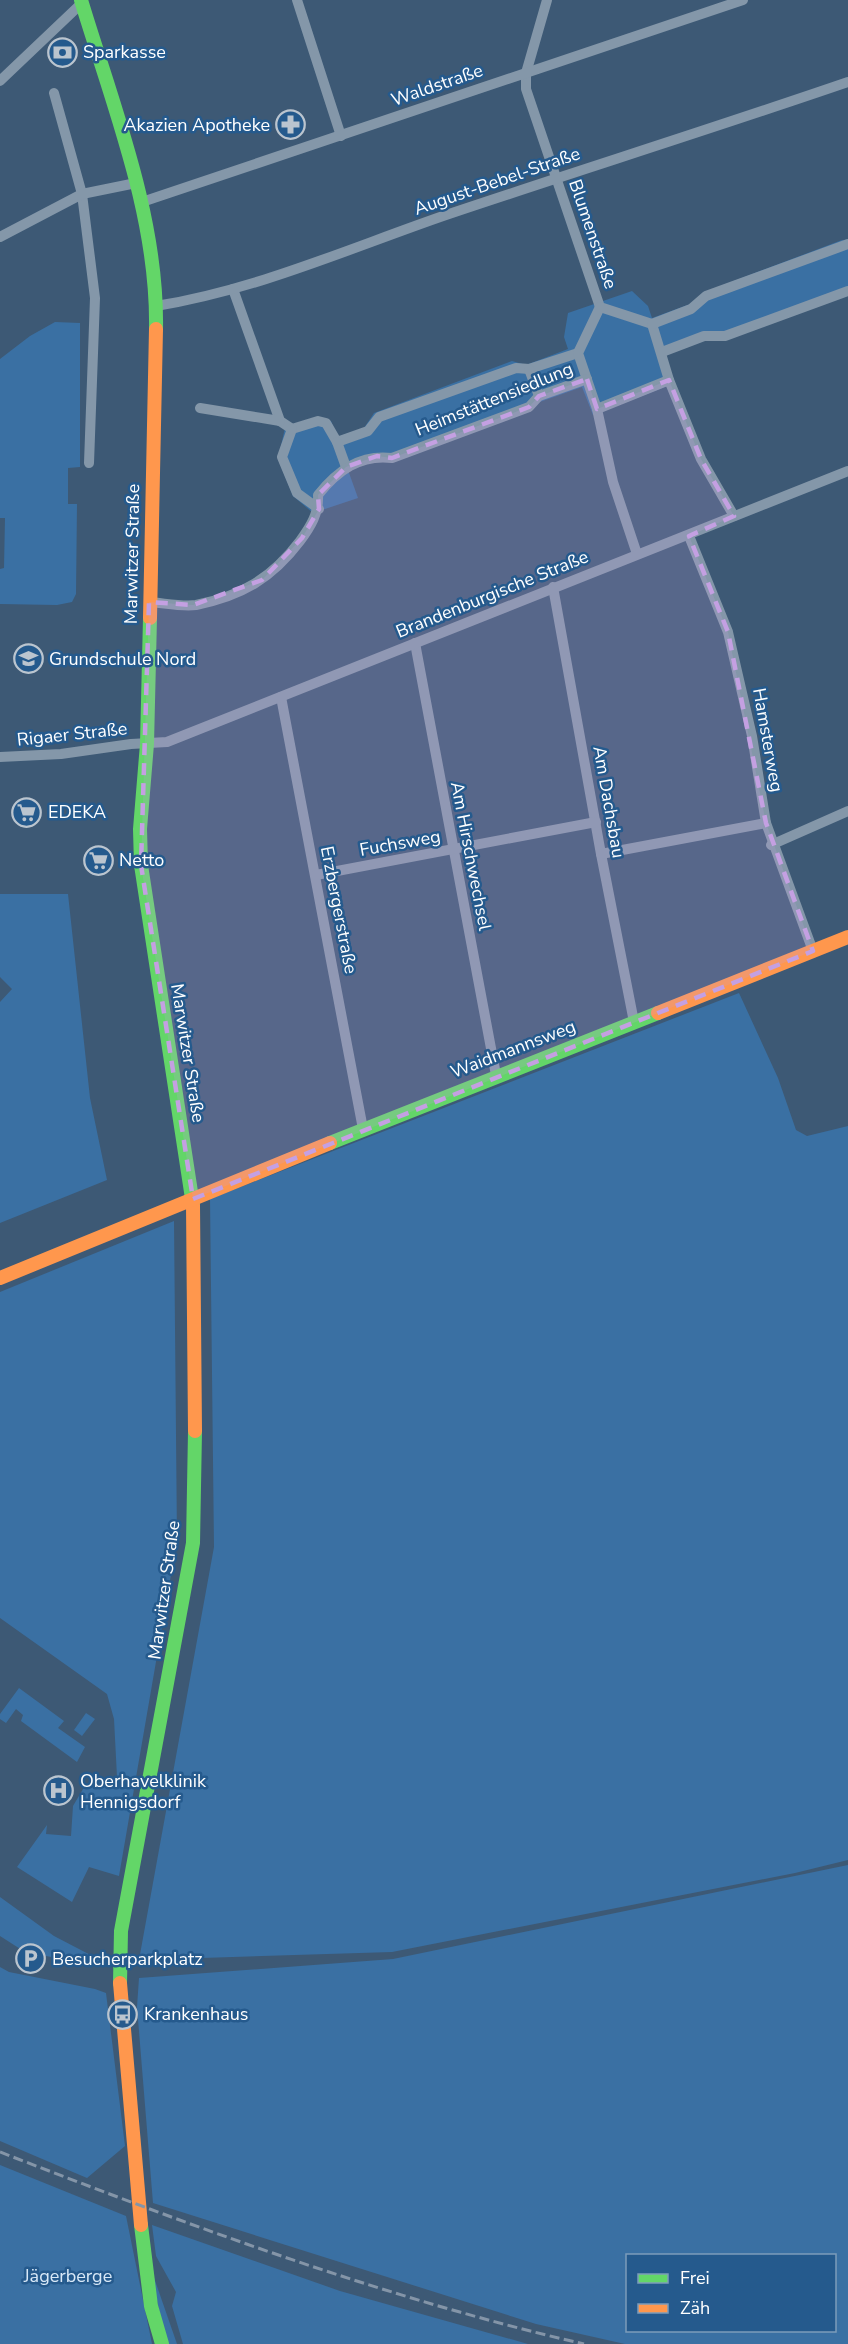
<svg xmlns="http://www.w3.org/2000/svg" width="848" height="2344" viewBox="0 0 848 2344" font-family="'Nunito Sans',sans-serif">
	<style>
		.green { fill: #3a70a3; fill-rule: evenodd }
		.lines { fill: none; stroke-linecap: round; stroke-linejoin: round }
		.street { stroke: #8497a9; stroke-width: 10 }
		.fast { stroke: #63d668; stroke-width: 14 }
		.slow { stroke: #ff974d; stroke-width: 14 }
		.rail { stroke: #8495a8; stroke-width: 3; stroke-dasharray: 10 4.5; stroke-linecap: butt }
		.marked { fill: #c4a0e2; fill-opacity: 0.2; stroke: #c4a0e2; stroke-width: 4.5; stroke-dasharray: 12 8; stroke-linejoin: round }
		.labels { text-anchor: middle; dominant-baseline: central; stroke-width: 5; stroke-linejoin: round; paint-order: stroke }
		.poi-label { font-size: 18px; fill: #fff; stroke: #255a8d; text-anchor: start }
		.street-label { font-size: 18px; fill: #fff; stroke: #255a8d }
		.park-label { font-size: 18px; fill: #d9e9f8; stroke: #255a8d }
	</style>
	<rect width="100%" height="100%" fill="#3d5975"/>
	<!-- green -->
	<g class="green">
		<polygon points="842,240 848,241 848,295 724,341 706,340 665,355 675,383 593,415 582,387 348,470 358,498 313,513 293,496 278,459 285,428 318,417 331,421 337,437 364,428 374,413 512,361 526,365 568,349 564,337 568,313 632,291 648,306 652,318 693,303 705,292"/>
		<polygon points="55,322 80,323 80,467 68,468 68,504 77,504 76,594 72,602 57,605 0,604 0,569 4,568 5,518 0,518 0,359 30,336"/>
		<polygon points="0,894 68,894 90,1098 107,1180 0,1223 0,1002 12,989 0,977"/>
		<polygon points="739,993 778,1078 796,1130 807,1136 848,1126 848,1860 795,1873 392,1952 139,1960 214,1547 210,1199"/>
		<polygon points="174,1221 177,1540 119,1876 89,1867 72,1902 17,1867 47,1825 46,1834 71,1836 73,1806 86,1784 117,1777 114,1719 107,1694 0,1618 0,1292"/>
		<polygon points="19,1688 64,1721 58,1728 85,1747 77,1762 21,1721 23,1715 16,1709 6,1723 0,1719 0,1714"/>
		<polygon points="86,1713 95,1719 82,1736 74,1730"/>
		<path d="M 848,1865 L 848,2344 L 625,2344 L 536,2324 L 153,2203 L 137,2007 L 139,1978 L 393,1959 ZM 628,2256 L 834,2256 L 834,2330 L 628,2330 Z"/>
		<polygon points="0,1897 54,1936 102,1961 99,1966 25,1952 0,1936"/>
		<polygon points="0,1967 9,1972 95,1989 106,1993 125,2146 87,2178 0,2141"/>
		<polygon points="0,2165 126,2216 152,2344 0,2344"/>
		<polygon points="152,2225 340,2291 528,2344 183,2344 172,2306 176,2292 156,2256"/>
		<polygon points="150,2266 177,2344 166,2344"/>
	</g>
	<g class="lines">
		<!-- street -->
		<g class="street">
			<polyline points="297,0 341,136"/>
			<polyline points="547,0 526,73 526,89 600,307"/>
			<polyline points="0,81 82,3"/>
			<polyline points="54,93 82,194 95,298 89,463"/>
			<polyline points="142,202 743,0"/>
			<polyline points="0,237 82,194 136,183"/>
			<polyline points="233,289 280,421 292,429 318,421 326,423 337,442 368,431 379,417 516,368 529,369 578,353"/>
			<path d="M 156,306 C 256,290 350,248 446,215 C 580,170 714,128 848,82"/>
			<polyline points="600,307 652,324 669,380 701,459 734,516"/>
			<polyline points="600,307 578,353 597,409 613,482 637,554"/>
			<polyline points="652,324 691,309 706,296 848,244"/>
			<polyline points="662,352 704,336 725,336 848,291"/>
			<polyline points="529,369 539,396"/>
			<polyline points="200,408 280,421"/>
			<polyline points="597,409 669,380"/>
			<polyline points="292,429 282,457 297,493 319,509"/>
			<polyline points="337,442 346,467"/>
			<polyline points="689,536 728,632 752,736 766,823 813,951"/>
			<polyline points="553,587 601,854 634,1022"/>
			<path d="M 149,602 C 164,603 182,607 196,605 C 242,596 272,578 300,541 C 311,526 319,513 318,495 C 337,471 360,454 392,458 L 529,407 L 539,396 L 587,379"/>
			<polyline points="415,643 496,1075"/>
			<polyline points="281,697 363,1129"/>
			<polyline points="0,757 61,754 131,744 167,742 848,471"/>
			<polyline points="771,845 848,811"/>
			<polyline points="601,854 766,823"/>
			<polyline points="316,875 596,822"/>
		</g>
		<!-- fast -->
		<g class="fast">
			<path d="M 81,0 C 113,106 158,217 156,329"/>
			<polyline points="150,618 147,744 140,829 141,865 193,1205"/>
			<polyline points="330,1143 658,1013"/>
			<polyline points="120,1983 121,1931 193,1543 195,1431"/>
			<polyline points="141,2225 151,2306 162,2344"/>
		</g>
		<!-- slow -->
		<g class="slow">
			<polyline points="150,618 156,329"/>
			<polyline points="658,1013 848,937"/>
			<polyline points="193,1205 195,1431"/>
			<polyline points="0,1278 330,1143"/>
			<polyline points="120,1983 141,2225"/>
		</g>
		<!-- rail -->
		<path class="rail" d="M 0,2152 C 191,2226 384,2298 584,2344"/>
	</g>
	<!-- marked area -->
	<path class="marked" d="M 587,379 L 597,409 L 669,380 L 701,459 L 734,516 L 689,536 L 728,632 L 766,823 L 813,951 L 193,1199 L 141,865 L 149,602 L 193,605 L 262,580 L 302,538 L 319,509 L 318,495 L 346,467 L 377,456 L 392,458 L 529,407 L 539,396 Z"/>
	<!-- icons -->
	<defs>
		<symbol id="bank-ring" viewBox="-11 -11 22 22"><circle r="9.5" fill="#255a8d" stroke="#bbc5cf" stroke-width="1.5"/><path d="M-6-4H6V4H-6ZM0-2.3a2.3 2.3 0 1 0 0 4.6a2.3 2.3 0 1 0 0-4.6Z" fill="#bbc5cf"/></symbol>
		<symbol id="pharmacy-ring" viewBox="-11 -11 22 22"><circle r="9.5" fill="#255a8d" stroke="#bbc5cf" stroke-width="1.5"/><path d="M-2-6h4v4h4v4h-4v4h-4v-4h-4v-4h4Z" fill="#bbc5cf"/></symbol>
		<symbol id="school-ring" viewBox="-11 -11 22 22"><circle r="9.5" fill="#255a8d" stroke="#bbc5cf" stroke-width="1.5"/><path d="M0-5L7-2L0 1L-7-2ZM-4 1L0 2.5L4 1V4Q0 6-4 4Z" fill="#bbc5cf"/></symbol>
		<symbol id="supermarket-ring" viewBox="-11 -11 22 22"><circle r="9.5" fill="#255a8d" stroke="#bbc5cf" stroke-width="1.5"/><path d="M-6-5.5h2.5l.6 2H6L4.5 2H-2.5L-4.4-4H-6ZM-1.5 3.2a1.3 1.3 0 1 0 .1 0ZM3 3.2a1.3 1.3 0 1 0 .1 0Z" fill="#bbc5cf"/></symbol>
		<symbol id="hospital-ring" viewBox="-11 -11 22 22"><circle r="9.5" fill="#255a8d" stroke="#bbc5cf" stroke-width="1.5"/><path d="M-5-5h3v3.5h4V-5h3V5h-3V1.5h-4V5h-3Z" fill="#bbc5cf"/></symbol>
		<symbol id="parking-ring" viewBox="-11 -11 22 22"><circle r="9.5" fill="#255a8d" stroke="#bbc5cf" stroke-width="1.5"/><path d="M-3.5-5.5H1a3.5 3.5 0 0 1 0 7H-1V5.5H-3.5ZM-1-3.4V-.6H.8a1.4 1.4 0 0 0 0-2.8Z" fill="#bbc5cf"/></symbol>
		<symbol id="bus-ring" viewBox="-11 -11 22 22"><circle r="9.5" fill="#255a8d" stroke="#bbc5cf" stroke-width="1.5"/><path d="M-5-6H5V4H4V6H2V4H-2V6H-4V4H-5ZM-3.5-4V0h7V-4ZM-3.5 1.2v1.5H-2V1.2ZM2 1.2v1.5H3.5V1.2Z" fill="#bbc5cf"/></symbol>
	</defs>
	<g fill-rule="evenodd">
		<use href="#bank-ring" x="46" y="36" width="33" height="33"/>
		<use href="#pharmacy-ring" x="274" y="108" width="33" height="33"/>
		<use href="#school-ring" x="12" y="642" width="33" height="33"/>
		<use href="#supermarket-ring" x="10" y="796" width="33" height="33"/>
		<use href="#supermarket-ring" x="82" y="844" width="33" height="33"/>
		<use href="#hospital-ring" x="42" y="1774" width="33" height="33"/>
		<use href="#parking-ring" x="14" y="1942" width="33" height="33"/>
		<use href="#bus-ring" x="106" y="1998" width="33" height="33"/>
	</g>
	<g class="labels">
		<!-- poi labels -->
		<g class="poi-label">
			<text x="83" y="52">Sparkasse</text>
			<text x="270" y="125" text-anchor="end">Akazien Apotheke</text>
			<text x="49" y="659">Grundschule Nord</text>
			<text x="48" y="812">EDEKA</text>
			<text x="119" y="860">Netto</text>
			<text x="80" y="1781">Oberhavelklinik<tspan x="80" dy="21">Hennigsdorf</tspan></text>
			<text x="52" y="1959">Besucherparkplatz</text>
			<text x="144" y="2014">Krankenhaus</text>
		</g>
		<!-- street labels -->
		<g class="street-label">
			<text transform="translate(437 85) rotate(-19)">Waldstraße</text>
			<text transform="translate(497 181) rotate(-19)">August-Bebel-Straße</text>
			<text transform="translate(593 234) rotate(71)">Blumenstraße</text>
			<text transform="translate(494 399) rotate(-22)">Heimstättensiedlung</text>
			<text transform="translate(132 554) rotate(-89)">Marwitzer Straße</text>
			<text transform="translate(492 594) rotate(-22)">Brandenburgische Straße</text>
			<text transform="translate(72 734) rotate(-6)">Rigaer Straße</text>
			<text transform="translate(768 740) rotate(80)">Hamsterweg</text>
			<text transform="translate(609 802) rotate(80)">Am Dachsbau</text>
			<text transform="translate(400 843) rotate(-10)">Fuchsweg</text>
			<text transform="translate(471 856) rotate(79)">Am Hirschwechsel</text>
			<text transform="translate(339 910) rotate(79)">Erzbergerstraße</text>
			<text transform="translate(513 1049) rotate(-21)">Waidmannsweg</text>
			<text transform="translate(188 1053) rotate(81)">Marwitzer Straße</text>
			<text transform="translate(164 1590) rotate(-82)">Marwitzer Straße</text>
		</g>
		<!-- park labels -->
		<g class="park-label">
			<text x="68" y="2276">Jägerberge</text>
		</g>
	</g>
	<!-- legend -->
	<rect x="626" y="2254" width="210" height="78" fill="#255a8d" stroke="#7c9cbb" stroke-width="1.5"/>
	<rect x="638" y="2274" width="30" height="9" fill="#63d668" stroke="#7c9cbb" stroke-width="1.5"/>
	<text x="680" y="2284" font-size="18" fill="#ffffff">Frei</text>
	<rect x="638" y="2304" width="30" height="9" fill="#ff974d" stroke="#7c9cbb" stroke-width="1.5"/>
	<text x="680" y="2314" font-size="18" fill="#ffffff">Zäh</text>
</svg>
